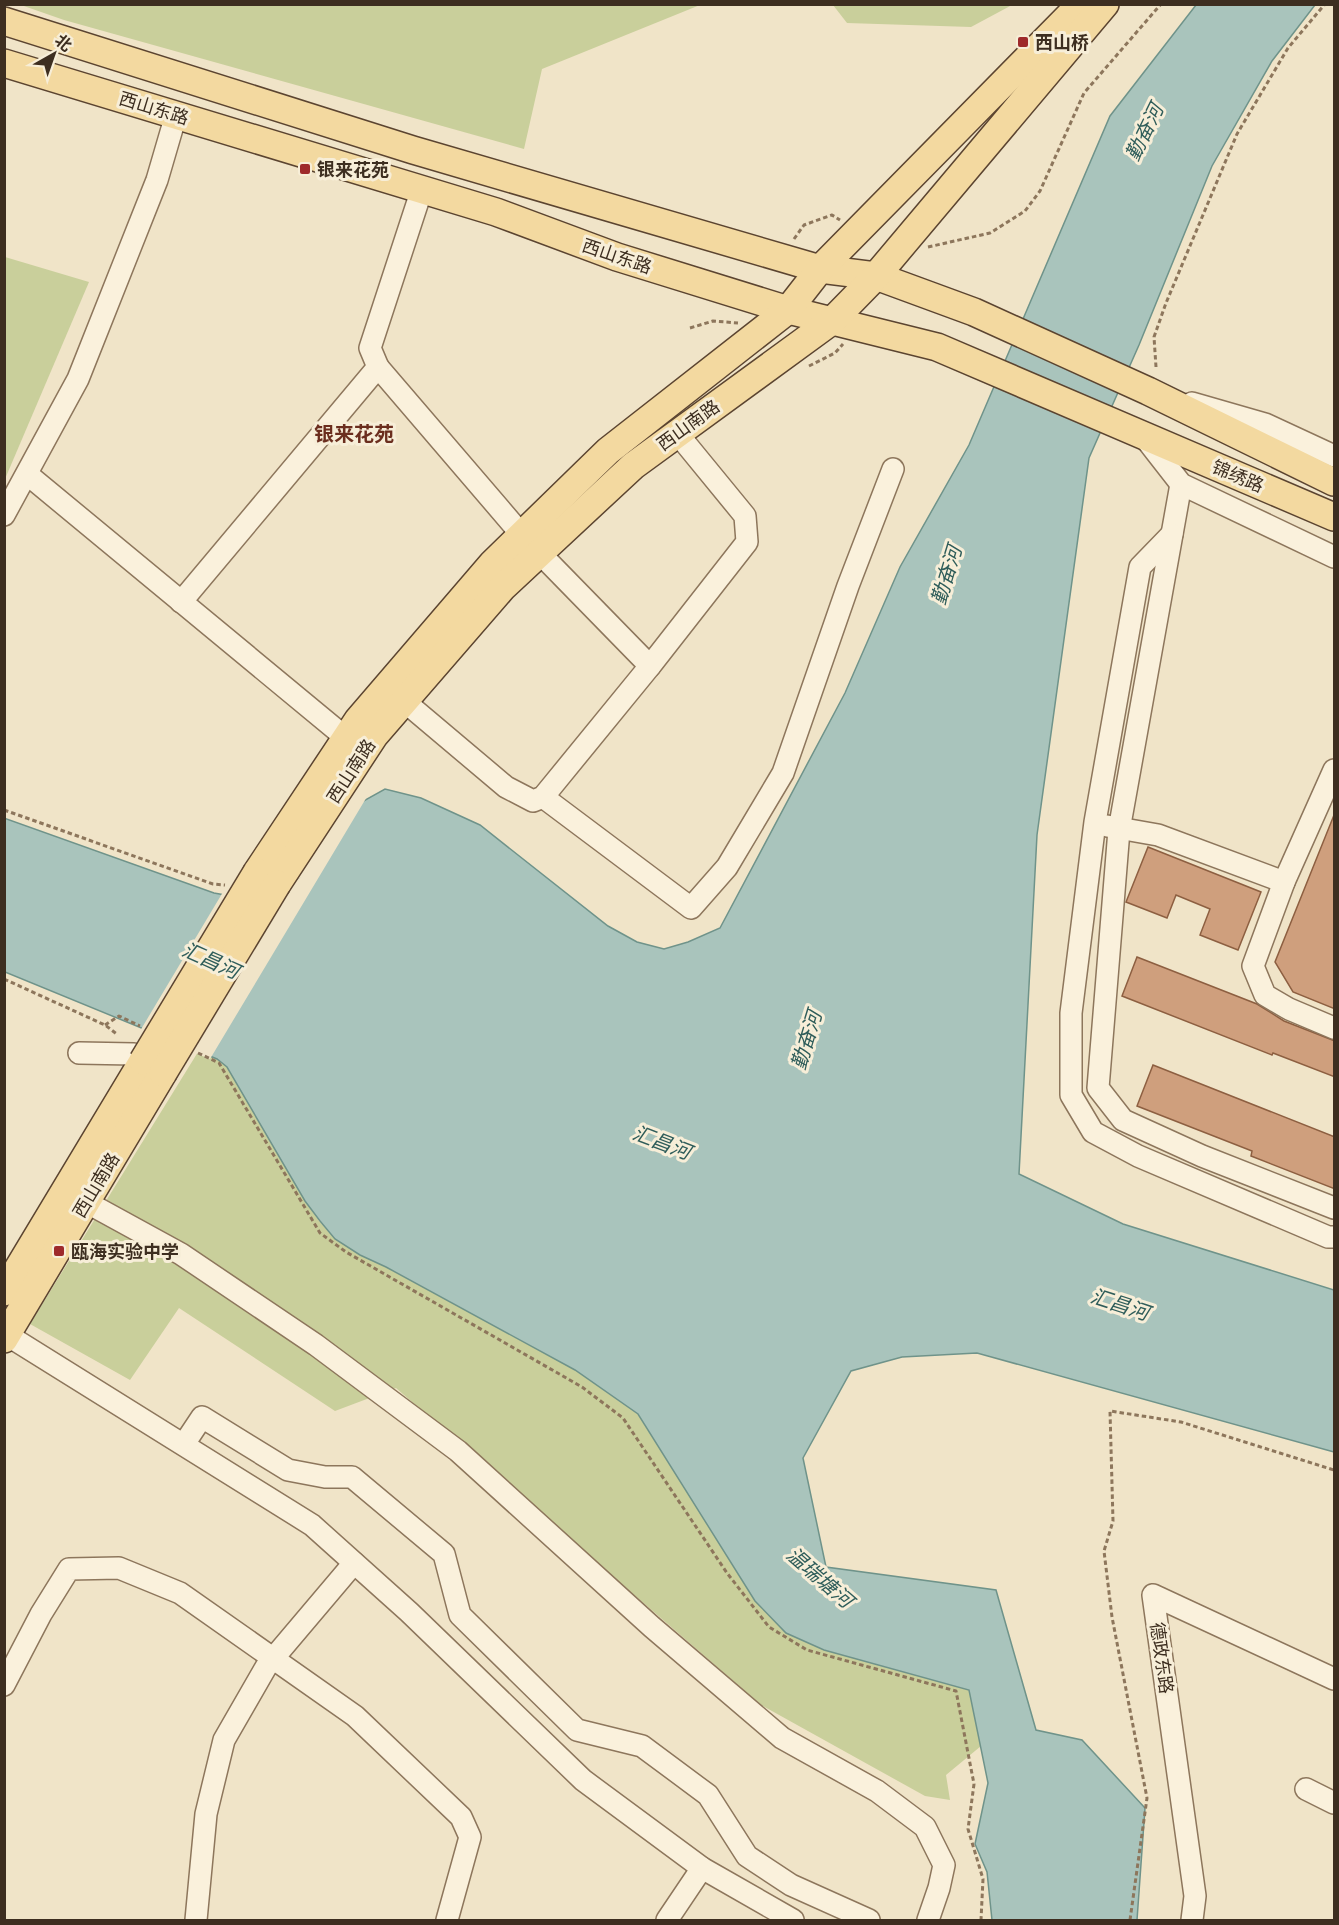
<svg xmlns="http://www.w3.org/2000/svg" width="1339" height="1925" viewBox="0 0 1339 1925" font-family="Lora,'Noto Sans SC',serif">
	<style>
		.green { fill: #c9cf9b }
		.water { fill: #a9c4bc; stroke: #6f938a; stroke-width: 1.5 }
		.pier { fill: #f0e4c8 }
		.building { fill: #cf9f7d; stroke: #8d5f41; stroke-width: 1.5 }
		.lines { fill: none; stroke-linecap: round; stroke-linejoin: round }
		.minor-casing { stroke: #8d765c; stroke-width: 24 }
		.major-casing { stroke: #5b4430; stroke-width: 30 }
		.path { stroke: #8d765c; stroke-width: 3; stroke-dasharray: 4.5 3; stroke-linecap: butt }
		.minor { stroke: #faf1dc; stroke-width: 21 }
		.major { stroke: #f3d9a0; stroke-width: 27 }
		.major-bridge-casing { stroke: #5b4430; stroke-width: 30; stroke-linecap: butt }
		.major-bridge { stroke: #f3d9a0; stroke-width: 27 }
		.poi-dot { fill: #9e2a2b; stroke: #f7eed8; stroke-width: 2 }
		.labels { text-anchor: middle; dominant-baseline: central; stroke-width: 6; stroke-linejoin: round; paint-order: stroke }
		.poi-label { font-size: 18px; font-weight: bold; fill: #3d2e20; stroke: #f7eed8; text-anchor: start }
		.street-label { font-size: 18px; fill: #3d2e20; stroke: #f7eed8 }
		.water-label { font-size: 20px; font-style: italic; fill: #2f5d5a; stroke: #f7eed8 }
		.neighbourhood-label { font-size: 20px; font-weight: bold; fill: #6b2e1e; stroke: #f7eed8 }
	</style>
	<rect width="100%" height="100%" fill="#f0e4c8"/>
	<!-- green -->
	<g class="green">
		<polygon points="21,5 700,5 542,69 524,149 64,20"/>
		<polygon points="833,5 1012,5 971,27 847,23"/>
		<polygon points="5,257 89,282 5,479 4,257"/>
		<polygon points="198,1052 217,1059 227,1067 305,1201 319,1221 335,1239 360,1255 386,1267 575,1370 638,1414 755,1601 786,1633 824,1650 969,1690 981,1746 946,1775 950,1800 925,1796 761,1705 396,1388 335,1411 179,1308 130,1380 30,1324"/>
	</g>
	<!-- water -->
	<polygon class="water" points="1196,5 1315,5 1272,61 1212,166 1139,345 1089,458 1037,835 1019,1174 1123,1224 1334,1290 1334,1452 977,1353 902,1357 851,1371 803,1458 826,1567 996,1590 1036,1730 1082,1740 1145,1808 1137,1920 992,1920 987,1872 975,1844 988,1783 969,1690 824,1650 786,1633 755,1601 638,1414 575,1370 386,1267 360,1255 335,1239 320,1221 305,1201 227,1067 217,1059 5,972 4,818 214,893 253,900 309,875 358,804 385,789 421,798 480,825 608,926 637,942 664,949 688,942 720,928 845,693 900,567 969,445 1110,116"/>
	<!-- pier -->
	<polygon class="pier" points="368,795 210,1059 140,1031 223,892 252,897 278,893 307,873 327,838 356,802"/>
	<!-- building -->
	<g class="building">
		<polygon points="1334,815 1335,816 1335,1009 1293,992 1275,962"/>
		<polygon points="1148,847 1261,892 1238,950 1200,935 1210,909 1176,895 1167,918 1126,902"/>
		<polygon points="1137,957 1257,1004 1284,1021 1335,1041 1335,1077 1273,1053 1272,1055 1122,996"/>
		<polygon points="1153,1065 1335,1137 1335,1189 1251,1156 1252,1151 1137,1106"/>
	</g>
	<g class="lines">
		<defs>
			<g id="minor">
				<polyline points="378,367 522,535 650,666 543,797 533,801 506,787 404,701"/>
				<polyline points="1192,403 1265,424 1334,456"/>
				<polyline points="1142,434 1181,484 1334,557"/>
				<polyline points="27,474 357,747"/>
				<polyline points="1181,484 1119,830 1098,1088 1123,1120 1202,1156 1334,1208"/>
				<polyline points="4,515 78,379 157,180 176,115"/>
				<polyline points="1172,534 1140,567 1095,822 1071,1013 1071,1095 1093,1132 1138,1156 1328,1237 1334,1237"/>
				<polyline points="181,602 378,367 370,348 422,189"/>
				<polyline points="650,666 747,542 745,516 677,433"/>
				<polyline points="1334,770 1284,882 1253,966 1265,995 1289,1009 1334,1028"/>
				<polyline points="543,797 691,908 727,867 783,773 848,586 893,469"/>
				<polyline points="1107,826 1158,835 1284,882"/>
				<polyline points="79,1053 134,1054 143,1061"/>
				<polyline points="86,1202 181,1254 316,1345 458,1451 652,1627 782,1738 877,1791 925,1827 944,1865 939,1888 928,1920"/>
				<polyline points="4,1333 312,1525 409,1612 583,1780 702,1868 793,1920"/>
				<polyline points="184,1444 202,1417 288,1470 325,1477 352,1477 444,1554 460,1615 577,1730 642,1746 708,1795 747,1856 791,1885 869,1920"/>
				<polyline points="4,1685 41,1614 69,1569 119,1568 180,1593 355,1716 461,1817 470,1837 447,1920"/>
				<polyline points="1306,1789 1334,1803"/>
				<polyline points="196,1920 206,1814 224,1740 266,1667 354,1563"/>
				<polyline points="667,1920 702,1868"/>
				<polyline points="1192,1920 1195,1896 1153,1595 1334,1679"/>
			</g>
			<g id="major">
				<polyline points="4,21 413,150 820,269 876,276 974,312 1148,391 1334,482"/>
				<polyline points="4,63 496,212 617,257 788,310 937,347 1334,517"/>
				<polyline points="257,872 358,720 492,564 608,451 788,310 820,269 1081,4"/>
				<polyline points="277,884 374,736 503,587 633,466 833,320 876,276 1105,4"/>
				<polyline points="4,1292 143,1061"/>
				<polyline points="4,1339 163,1073"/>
			</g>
		</defs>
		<!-- minor casing -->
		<use href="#minor" class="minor-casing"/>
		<!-- major casing -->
		<use href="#major" class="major-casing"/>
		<!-- path -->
		<g class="path">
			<polyline points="794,239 804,225 832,215 840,220"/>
			<polyline points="928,247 990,233 1025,211 1040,191 1084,93 1161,4"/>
			<polyline points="690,328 713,321 738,323"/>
			<polyline points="809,366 835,353 843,344"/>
			<polyline points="1156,367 1154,337 1166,303 1237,134 1288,48 1325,4"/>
			<polyline points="4,810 213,884 225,885"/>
			<polyline points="4,979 105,1025 118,1035"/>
			<polyline points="105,1025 119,1016 140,1026"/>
			<polyline points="198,1053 219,1063 320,1233 346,1252 582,1387 623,1418 727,1573 769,1627 807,1650 956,1691 974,1784 968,1829 983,1879 981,1920"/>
			<polyline points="1130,1920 1147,1798 1112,1617 1104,1551 1113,1521 1110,1411 1181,1422 1334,1470"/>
		</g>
		<!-- minor -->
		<use href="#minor" class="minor"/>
		<!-- major -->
		<use href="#major" class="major"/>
		<defs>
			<g id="major-bridge">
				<polyline points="143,1061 257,872"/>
				<polyline points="163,1073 277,884"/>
			</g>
		</defs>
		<!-- major-bridge casing -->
		<use href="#major-bridge" class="major-bridge-casing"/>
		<!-- major-bridge -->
		<use href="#major-bridge" class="major-bridge"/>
	</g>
	<!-- markers -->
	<g class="poi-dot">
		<rect x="1017" y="36" width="12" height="12" rx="3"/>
		<rect x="299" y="163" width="12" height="12" rx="3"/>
		<rect x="53" y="1245" width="12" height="12" rx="3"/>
	</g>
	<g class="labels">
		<!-- poi labels -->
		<g class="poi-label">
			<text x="1035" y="42">西山桥</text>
			<text x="317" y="169">银来花苑</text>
			<text x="71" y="1251">瓯海实验中学</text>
		</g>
		<!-- street labels -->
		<g class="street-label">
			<text transform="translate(154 108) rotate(17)">西山东路</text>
			<text transform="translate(617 256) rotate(19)">西山东路</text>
			<text transform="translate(688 425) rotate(-36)">西山南路</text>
			<text transform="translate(1238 476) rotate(23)">锦绣路</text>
			<text transform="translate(351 771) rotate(-57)">西山南路</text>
			<text transform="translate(96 1185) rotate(-59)">西山南路</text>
			<text transform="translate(1162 1658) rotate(82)">德政东路</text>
		</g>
		<!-- water labels -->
		<g class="water-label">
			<text transform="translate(1144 132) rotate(-64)">勤奋河</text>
			<text transform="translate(946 575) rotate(-73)">勤奋河</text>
			<text transform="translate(211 960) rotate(24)">汇昌河</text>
			<text transform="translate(806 1040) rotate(-73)">勤奋河</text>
			<text transform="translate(662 1142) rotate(21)">汇昌河</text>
			<text transform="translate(1120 1304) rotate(18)">汇昌河</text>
			<text transform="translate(820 1577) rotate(41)">温瑞塘河</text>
		</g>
		<!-- neighbourhood labels -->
		<g class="neighbourhood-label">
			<text x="354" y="433">银来花苑</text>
		</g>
	</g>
	<!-- border -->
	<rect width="1339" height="1925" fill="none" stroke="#3d2e20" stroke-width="12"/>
	<!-- north arrow -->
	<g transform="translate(54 54) rotate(40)" stroke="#f7eed8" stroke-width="4.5" paint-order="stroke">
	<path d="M0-4.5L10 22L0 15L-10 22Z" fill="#3d2e20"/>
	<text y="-9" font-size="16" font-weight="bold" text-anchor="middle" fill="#3d2e20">北</text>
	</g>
</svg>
